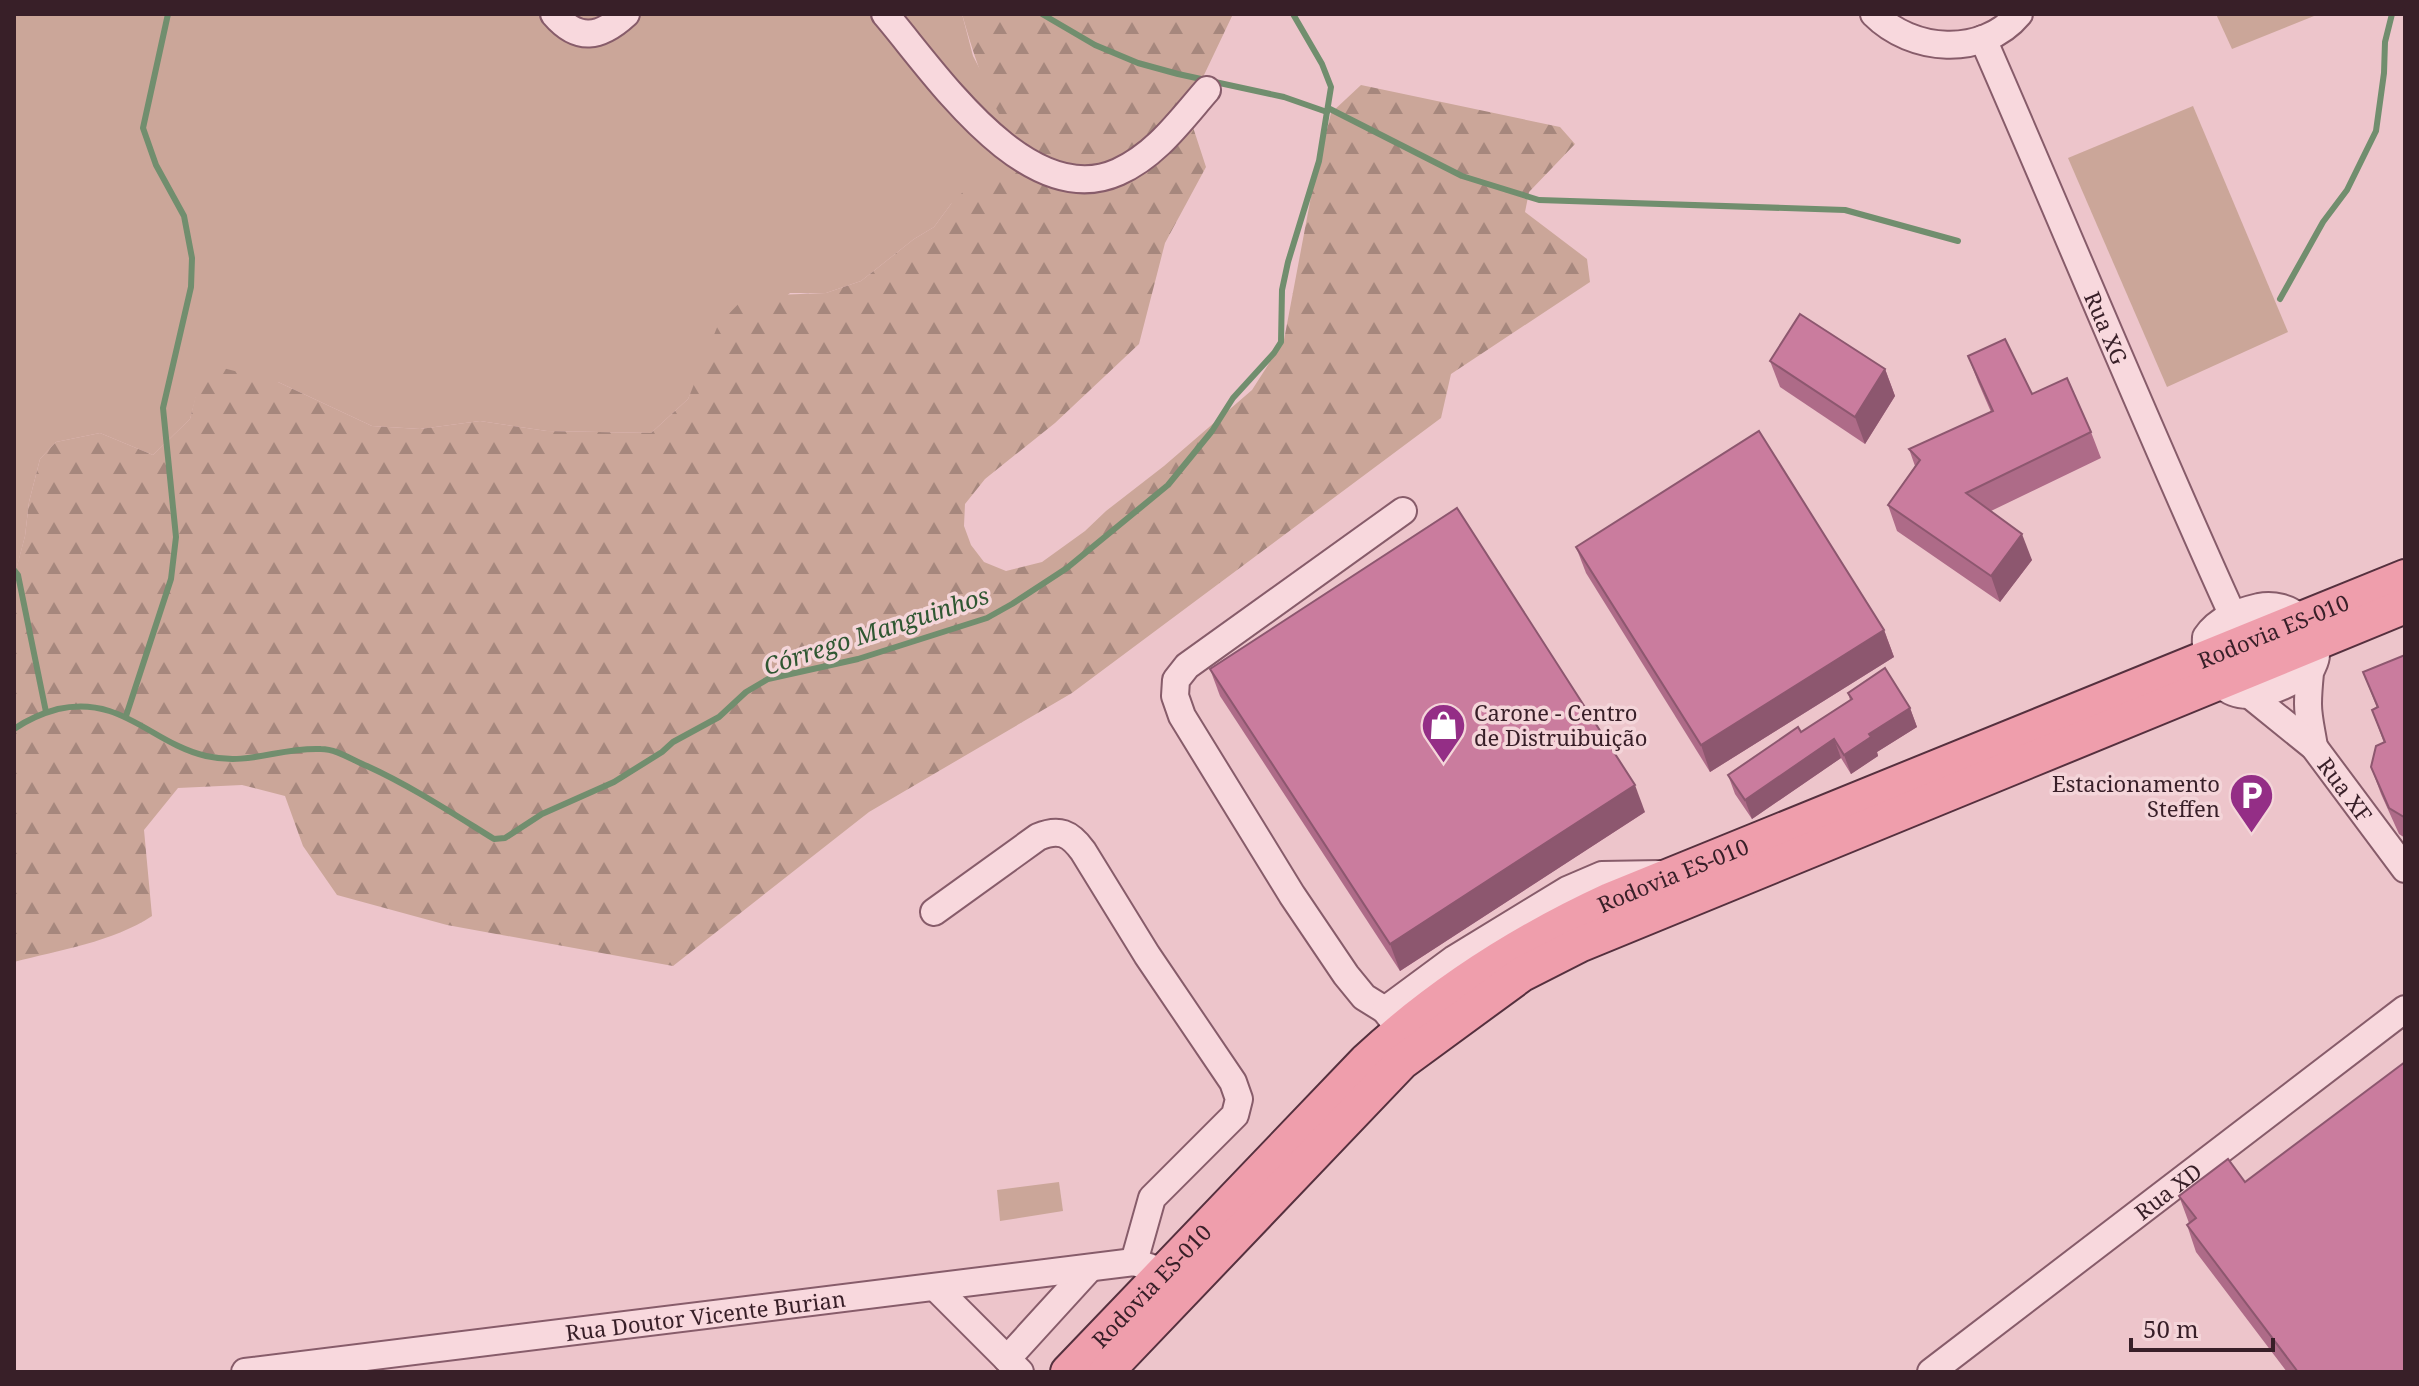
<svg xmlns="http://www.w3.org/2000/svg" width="2419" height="1386" viewBox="0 0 2419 1386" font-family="'Noto Serif',serif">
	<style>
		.grass { fill: #cba699 }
		.forest { fill: url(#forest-firs) }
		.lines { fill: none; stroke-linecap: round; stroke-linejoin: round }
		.stream { stroke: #718e6e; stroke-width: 6 }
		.minor-casing { stroke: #875c6a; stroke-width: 30 }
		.major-casing { stroke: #55303e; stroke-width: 38 }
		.minor { stroke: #f8d8dd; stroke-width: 26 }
		.major { stroke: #ef9eac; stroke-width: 34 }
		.wall { fill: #ae6b88 }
		.shaded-wall { fill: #8d576f }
		.building { fill: #ca7c9e; stroke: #8d576f; stroke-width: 2 }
		.labels { text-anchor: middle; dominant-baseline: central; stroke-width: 7; stroke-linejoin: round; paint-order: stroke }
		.street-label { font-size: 22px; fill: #381f28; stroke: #f4d5d9 }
		.poi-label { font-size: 22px; fill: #381f28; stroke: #f4d5d9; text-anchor: start }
		.water-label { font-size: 24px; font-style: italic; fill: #2f5732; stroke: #f4d5d9 }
	</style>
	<defs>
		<pattern id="forest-firs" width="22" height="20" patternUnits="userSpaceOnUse" patternTransform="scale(2)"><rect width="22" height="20" fill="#cba699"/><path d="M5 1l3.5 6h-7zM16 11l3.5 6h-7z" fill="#a6877d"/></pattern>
	</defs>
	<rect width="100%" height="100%" fill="#edc5cb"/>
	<!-- grass -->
	<g class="grass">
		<polygon points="14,14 962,14 973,56 1021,148 1014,167 951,204 934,227 914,239 861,281 826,293 790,293 703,366 688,399 651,433 547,431 480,421 420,429 372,426 278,382 200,382 190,419 153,455 100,433 56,442 40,459 29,502 25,536 17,567 14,569"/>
		<polygon points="2216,14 2319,14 2232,49"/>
		<polygon points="2193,106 2288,332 2167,387 2068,158"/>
		<polygon points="1059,1182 1063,1211 1000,1221 997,1190"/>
	</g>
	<!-- forest -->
	<path class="forest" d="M 962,14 L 1233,14 L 1195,94 L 1190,118 L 1206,167 L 1165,243 L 1139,344 L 1055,423 L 985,479 L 965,504 L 964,526 L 971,545 L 984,562 L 1006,571 L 1042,562 L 1085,531 L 1106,511 L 1164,466 L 1252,390 L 1284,340 L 1313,186 L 1331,113 L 1361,85 L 1560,127 L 1575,144 L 1529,192 L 1525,212 L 1587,259 L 1590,282 L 1451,374 L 1441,418 L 1072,693 L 869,812 L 673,966 L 447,925 L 337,895 L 303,846 L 285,796 L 242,785 L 178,788 L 144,830 L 152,916 C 113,942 59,950 14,962 L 14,569 L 17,566 L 25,536 L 29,502 L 40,459 L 56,442 L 100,433 L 153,455 L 190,419 L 199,382 L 223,368 L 278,382 L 372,426 L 420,429 L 480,421 L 547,431 L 651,433 L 688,399 L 718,325 L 746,296 L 826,293 L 861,281 L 914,239 L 934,227 L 951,204 L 973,182 L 1014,167 L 1021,148 C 991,110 975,60 962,14 Z"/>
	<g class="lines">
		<!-- stream -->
		<g class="stream">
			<polyline points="1042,14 1095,45 1138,63 1178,74 1284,97 1327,112"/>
			<polyline points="1328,108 1462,176 1539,200 1845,210 1958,241"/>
			<polyline points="2280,299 2323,222 2347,190 2376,131 2384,73 2385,42 2392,14"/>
			<polyline points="14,570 18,575 46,712"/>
			<polyline points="126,716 171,579 176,537 163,408 191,287 192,258 184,216 156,165 143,128 168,14"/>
			<path d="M 14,729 C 27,720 43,713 58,709 C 122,695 151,743 206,756 C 251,766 278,747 321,749 C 337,749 352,760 367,766 C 411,786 452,813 494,839 L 505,838 L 542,814 L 614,782 L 662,752 L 673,742 L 719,717 L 746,692 L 768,679 L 858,659 L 987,618 L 1012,604 L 1067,568 L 1168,485 L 1212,431 L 1233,398 L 1274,353 L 1281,342 L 1282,290 L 1288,262 L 1319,161 L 1331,87 L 1322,64 L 1293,14"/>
		</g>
		<defs>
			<g id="minor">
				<path d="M 554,14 C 578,42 600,38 626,14"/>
				<path d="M 885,14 C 934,71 1027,213 1118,172 C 1156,155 1180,121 1207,90"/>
				<path d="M 1874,14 C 1912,52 1982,58 2019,14"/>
				<path id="s1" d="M 1983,39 C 2067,231 2146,425 2233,616"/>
				<path d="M 2311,670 C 2284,688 2233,714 2214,673 C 2208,660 2205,652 2206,637 C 2218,619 2238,612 2259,607 C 2289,601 2317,624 2316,655 C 2316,662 2312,666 2310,673 C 2309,683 2308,694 2308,704 C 2308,718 2312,733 2314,747"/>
				<path id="s2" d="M 2251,696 L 2314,747 L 2405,869"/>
				<path d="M 934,912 L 1038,837 C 1059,828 1070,833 1083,851 L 1147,955 L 1233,1082 L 1239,1099 L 1235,1115 L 1152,1198 L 1134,1262"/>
				<polyline points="1385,1010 1364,997 1346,975 1292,895 1182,716 1175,696 1176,680 1187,666 1403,511"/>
				<polyline points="1395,1023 1385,1010 1454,959 1567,890 1602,875 1661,874"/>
				<polyline points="936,1288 1020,1372"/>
				<polyline points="1007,1359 1090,1268"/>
				<path id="s3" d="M 245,1372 L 1134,1262 L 1164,1272"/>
				<path id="s4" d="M 1931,1372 L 2405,1009"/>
			</g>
			<g id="major">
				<path id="s5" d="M 1068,1372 L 1366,1061 C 1439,993 1519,942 1610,900 L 2405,577"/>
				<polyline points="1106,1372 1402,1062 1522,974 1579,945 2405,606"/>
			</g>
		</defs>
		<!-- minor casing -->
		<use href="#minor" class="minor-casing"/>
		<!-- major casing -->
		<use href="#major" class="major-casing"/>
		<!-- minor -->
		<use href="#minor" class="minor"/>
		<!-- major -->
		<use href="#major" class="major"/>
	</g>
	<!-- wall -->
	<g class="wall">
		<polygon points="1968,356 2032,394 2091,432 2101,458 1991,511 2032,560 2000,602 1897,531 1888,505 1915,466 1909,449 1991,412 1978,382"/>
		<polygon points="1770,361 1885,369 1895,396 1865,444 1780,387"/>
		<polygon points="1576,547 1884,630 1894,657 1710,772 1586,573"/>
		<polygon points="2405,655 2405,838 2399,834 2381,794 2371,767 2384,743 2372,710 2377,708 2363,672"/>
		<polygon points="1210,669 1645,812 1400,971 1220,696"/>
		<polygon points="1848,693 1910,708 1917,727 1877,752 1878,756 1851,774 1841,758 1752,819 1735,794 1728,775 1801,732 1850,700"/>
		<polygon points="2245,1182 2405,1372 2287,1372 2196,1252 2187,1225 2189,1223 2179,1196"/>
	</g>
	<!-- shaded-wall -->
	<g class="shaded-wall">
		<polygon points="1885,369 1895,396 1865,444 1855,417"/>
		<polygon points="2022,534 2032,560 2000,602 1991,576"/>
		<polygon points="1884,630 1894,657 1710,772 1701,745"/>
		<polygon points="1910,708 1917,727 1877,752 1878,756 1851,774 1844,755 1869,734"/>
		<polygon points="1834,739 1841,758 1752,819 1745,800"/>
		<polygon points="1635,785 1645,812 1400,971 1390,944"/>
	</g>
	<!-- building -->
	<g class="building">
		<polygon points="1800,314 1885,369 1855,417 1770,361"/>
		<polygon points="2005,339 2032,394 2067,378 2091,432 1966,493 2022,534 1991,576 1888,505 1920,460 1909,449 1993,411 1968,356"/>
		<polygon points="1759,431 1884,630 1701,745 1576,547"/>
		<polygon points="1457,508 1635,785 1390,944 1210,669"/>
		<polygon points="2405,655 2405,816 2404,817 2389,808 2371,767 2376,746 2385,742 2372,710 2378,707 2363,672"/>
		<polygon points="1885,668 1910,708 1869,734 1871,737 1844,755 1834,739 1745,800 1728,775 1798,727 1801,732 1852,699 1848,693"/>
		<polygon points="2405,1062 2405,1372 2298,1372 2187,1225 2196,1218 2179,1196 2228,1159 2245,1182"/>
	</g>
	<!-- icons -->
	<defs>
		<symbol id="shop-pin" viewBox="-11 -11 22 30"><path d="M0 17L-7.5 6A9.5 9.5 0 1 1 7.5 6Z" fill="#942e86" stroke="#f4d5d9"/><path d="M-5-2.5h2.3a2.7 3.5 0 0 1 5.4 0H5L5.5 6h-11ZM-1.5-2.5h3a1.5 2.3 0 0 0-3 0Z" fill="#fff"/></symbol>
		<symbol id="parking-pin" viewBox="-11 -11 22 30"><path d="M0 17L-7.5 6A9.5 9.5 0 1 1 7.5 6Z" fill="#942e86" stroke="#f4d5d9"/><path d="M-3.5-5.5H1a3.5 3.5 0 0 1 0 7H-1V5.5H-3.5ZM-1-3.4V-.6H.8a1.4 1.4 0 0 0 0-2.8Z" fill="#fff"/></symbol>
	</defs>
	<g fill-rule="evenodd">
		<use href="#shop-pin" x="1418" y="700" width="51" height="69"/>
		<use href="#parking-pin" x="2226" y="770" width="51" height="69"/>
	</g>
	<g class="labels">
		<!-- street labels -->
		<g class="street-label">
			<text stroke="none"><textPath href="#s1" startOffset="314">Rua XG</textPath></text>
			<text stroke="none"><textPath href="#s5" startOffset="1440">Rodovia ES-010</textPath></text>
			<text stroke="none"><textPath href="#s2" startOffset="134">Rua XF</textPath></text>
			<text stroke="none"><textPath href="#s5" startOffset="792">Rodovia ES-010</textPath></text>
			<text stroke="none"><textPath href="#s4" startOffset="298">Rua XD</textPath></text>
			<text stroke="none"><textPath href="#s5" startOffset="120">Rodovia ES-010</textPath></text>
			<text stroke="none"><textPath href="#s3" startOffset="464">Rua Doutor Vicente Burian</textPath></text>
		</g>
		<!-- poi labels -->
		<g class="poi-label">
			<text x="1474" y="712">Carone - Centro<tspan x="1474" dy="25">de Distruibuição</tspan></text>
			<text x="2220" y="783" text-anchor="end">Estacionamento<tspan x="2220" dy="25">Steffen</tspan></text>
		</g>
		<!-- water labels -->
		<g class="water-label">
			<text transform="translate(876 630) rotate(-18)">Córrego Manguinhos</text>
		</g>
	</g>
	<!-- border -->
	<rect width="2419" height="1386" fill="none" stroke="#381f28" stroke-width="32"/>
	<!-- scale -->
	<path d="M2131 1338v12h142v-12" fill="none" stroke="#381f28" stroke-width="4"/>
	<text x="2143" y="1338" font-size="24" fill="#381f28" stroke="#f4d5d9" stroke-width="6" paint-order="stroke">50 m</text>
</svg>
